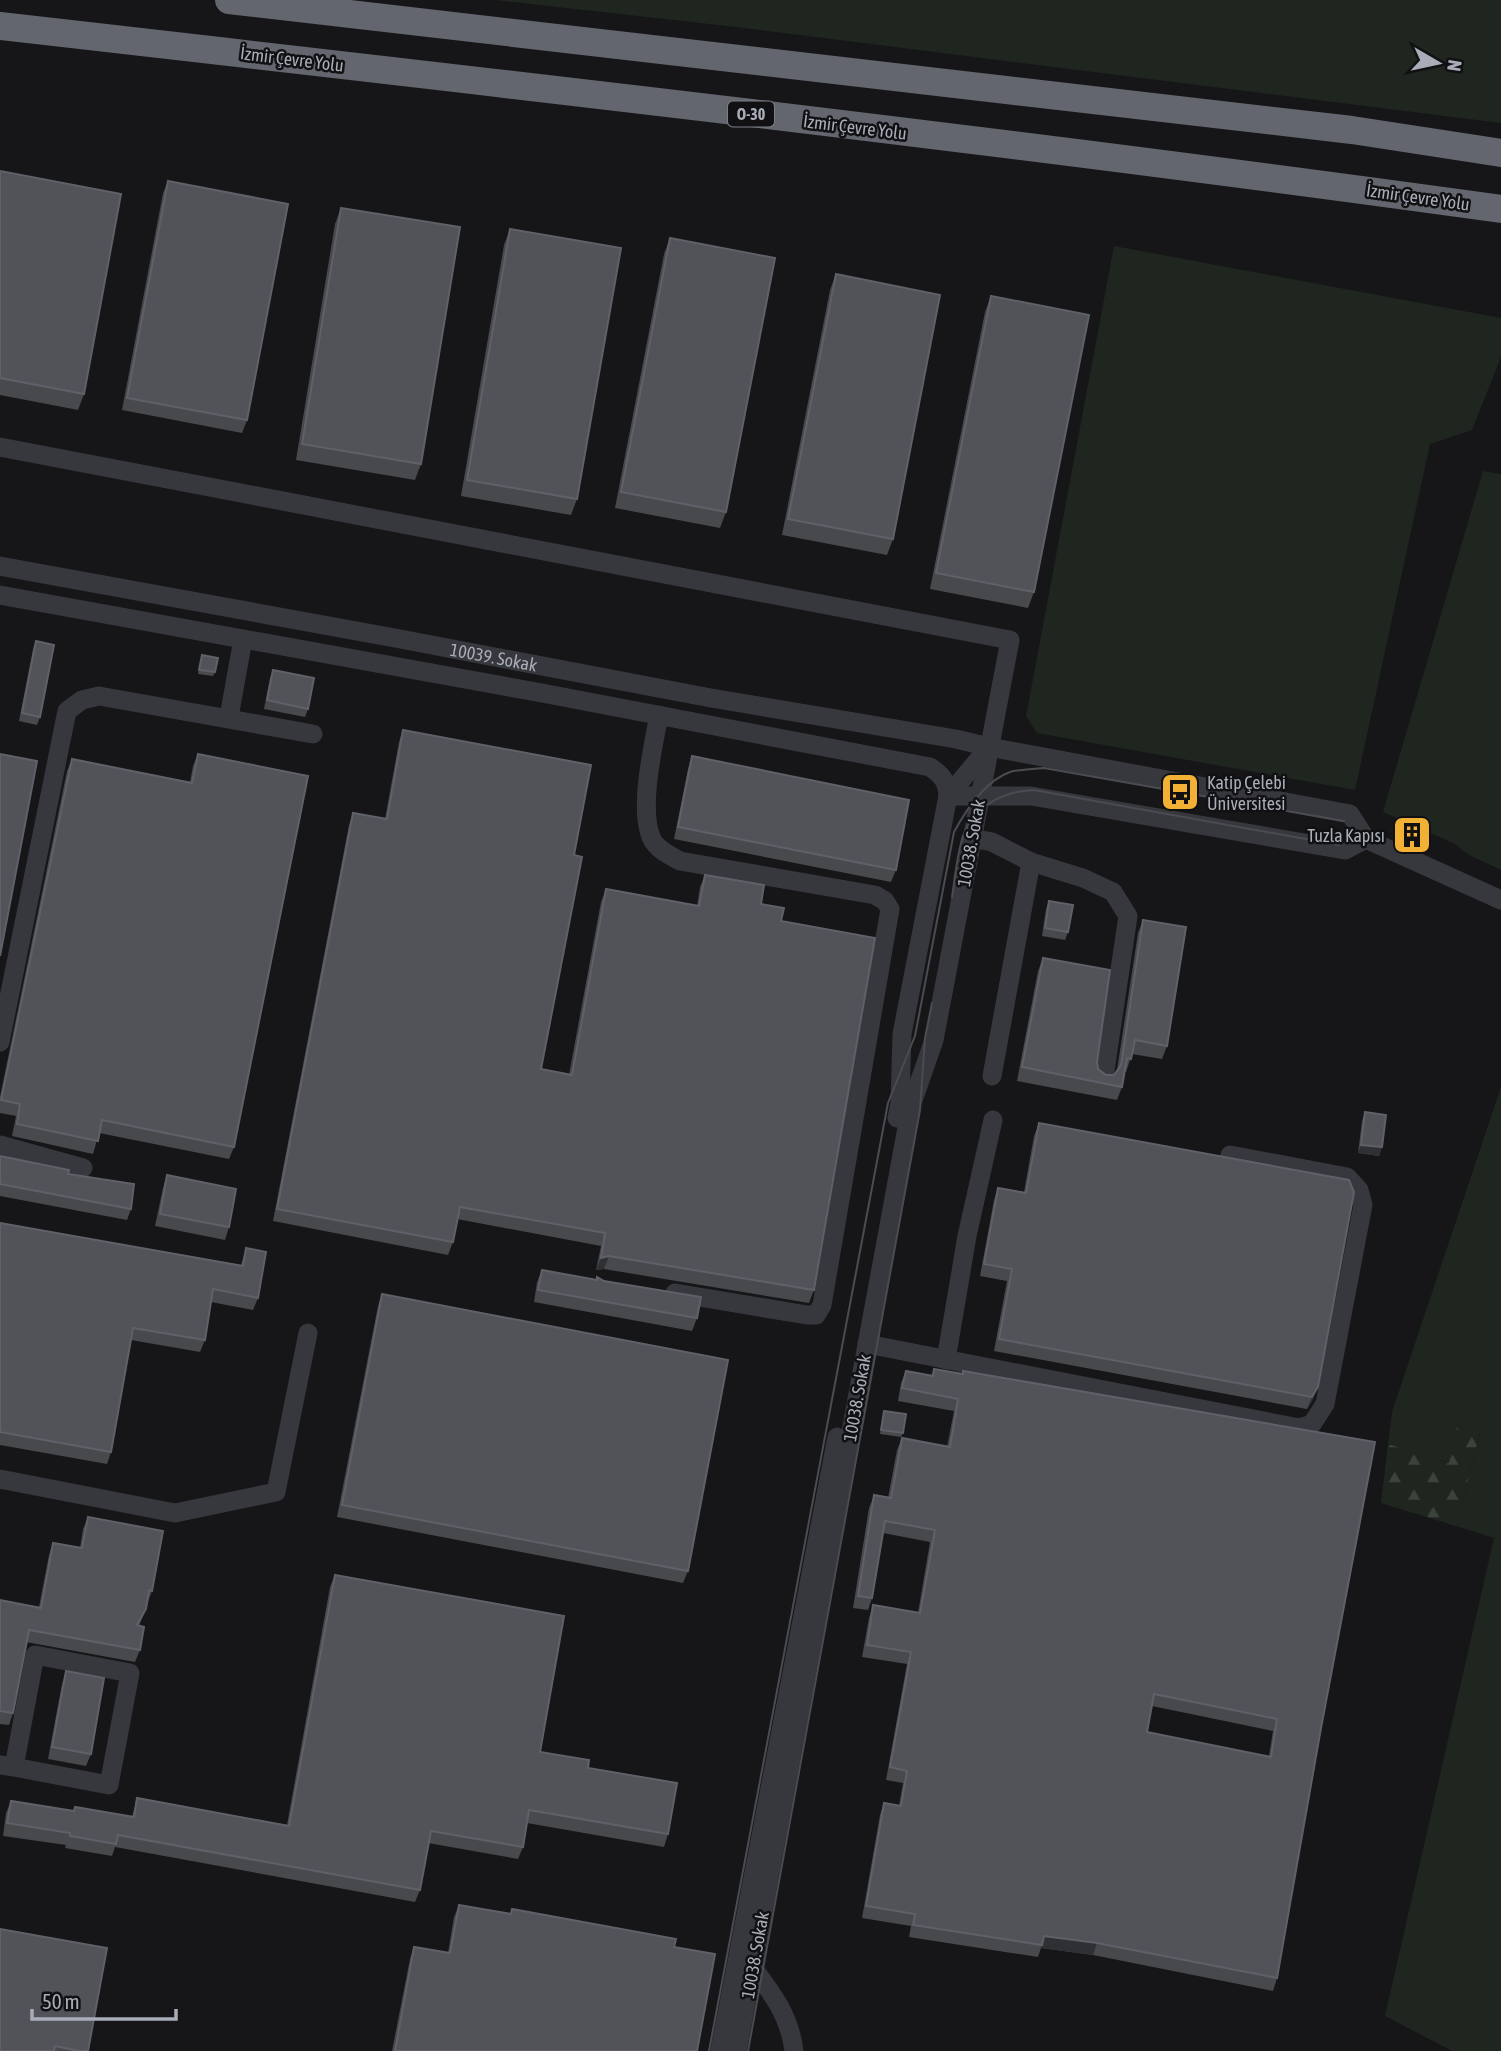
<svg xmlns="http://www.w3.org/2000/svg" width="1501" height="2051" viewBox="0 0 1501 2051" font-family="'Asap Condensed',sans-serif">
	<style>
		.green { fill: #1e261f }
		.forest { fill: url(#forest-firs) }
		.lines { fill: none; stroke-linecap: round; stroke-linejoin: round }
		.minor { stroke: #37383d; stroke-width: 19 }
		.highway { stroke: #63666e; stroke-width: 28 }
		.tram { stroke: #4a4c52; stroke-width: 2 }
		.wall { fill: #47494d; fill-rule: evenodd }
		.shaded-wall { fill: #2f3033 }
		.building { fill: #525359; stroke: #5f6168; stroke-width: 2; fill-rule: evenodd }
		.labels { text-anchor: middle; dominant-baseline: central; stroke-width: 5; stroke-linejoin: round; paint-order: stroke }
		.shield { fill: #111113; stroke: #7b7e86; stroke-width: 2 }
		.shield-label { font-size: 16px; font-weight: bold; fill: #a8adb8 }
		.street-label { font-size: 18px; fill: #a8adb8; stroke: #111113 }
		.poi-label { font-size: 18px; fill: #a8adb8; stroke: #111113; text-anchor: start }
	</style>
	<defs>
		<pattern id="forest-firs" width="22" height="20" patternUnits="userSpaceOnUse" patternTransform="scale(1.75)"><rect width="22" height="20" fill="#1e261f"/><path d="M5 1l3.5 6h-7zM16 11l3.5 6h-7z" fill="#3c433d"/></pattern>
	</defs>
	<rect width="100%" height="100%" fill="#161618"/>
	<!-- green -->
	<g class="green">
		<polygon points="495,0 1501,0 1501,123 736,27"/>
		<polygon points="1114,246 1501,318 1501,357 1472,430 1430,444 1355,790 1037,733 1026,716"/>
		<polygon points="1483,471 1501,474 1501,870 1469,855 1455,844 1383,812"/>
		<polygon points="1501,1087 1501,2051 1452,2051 1385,2016 1494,1538 1456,1526 1480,1433 1449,1463 1388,1444 1392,1412"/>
	</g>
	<!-- forest -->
	<polygon class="forest" points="1458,1423 1480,1433 1456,1526 1381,1503 1388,1444 1449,1463"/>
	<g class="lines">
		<!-- minor -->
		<g class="minor">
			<polyline points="0,447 1010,640 934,1040 911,1106 737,2051"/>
			<path id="s1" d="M 0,566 L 395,638 L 711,698 L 956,739 L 989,747"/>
			<path d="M 0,595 L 542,693 L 930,767 C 942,775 947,781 948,796 L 902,1034 L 900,1103 L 897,1118"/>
			<path d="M 659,715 C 653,747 639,807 651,837 C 656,849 669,855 680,861 L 875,895 L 885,901 L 890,909 L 822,1305 L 816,1315 L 807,1315 L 675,1293"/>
			<polyline points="229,717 243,639"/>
			<polyline points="948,796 989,747 1350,814 1366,839 1501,900"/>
			<polyline points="948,796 1031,796 1345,850 1366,839"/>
			<polyline points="972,838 992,842 1031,862 1083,878 1113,892 1128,916 1104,1077"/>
			<polyline points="0,1042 67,711 82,700 99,696 313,734"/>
			<polyline points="992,1076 1031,862"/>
			<polyline points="0,1145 83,1168"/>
			<polyline points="867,1344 1299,1428 1312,1424 1325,1404 1363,1205 1359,1190 1347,1177 1230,1155"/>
			<polyline points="946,1360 967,1236 993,1120"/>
			<polyline points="0,1479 175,1513 276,1492 308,1333"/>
			<polyline points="0,1765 14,1767 109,1785 130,1673 35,1655 14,1767"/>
			<path d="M 753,1968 C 773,1994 790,2017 794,2051"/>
			<polyline points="720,2051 837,1437"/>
		</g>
		<!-- highway -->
		<g class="highway">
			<polyline points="229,0 1352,130 1501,153"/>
			<path d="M 0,26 C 501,83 1002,140 1501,209"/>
		</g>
		<!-- tram -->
		<g class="tram">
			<path d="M 952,897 C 955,877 957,855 963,836 C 974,806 1004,791 1034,790 L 1339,845"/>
			<path d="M 709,2051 L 888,1103 L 915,1036 L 954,832 C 966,810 985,781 1010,772 C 1020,769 1033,769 1044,768 L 1344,821"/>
			<polyline points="748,2051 920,1110 925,1038 932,1003"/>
		</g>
	</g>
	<!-- wall -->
	<g class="wall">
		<polygon points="0,171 84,394 78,410 0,395"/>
		<polygon points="168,181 247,420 242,433 122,410 163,193"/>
		<polygon points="341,208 421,464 415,480 296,460 335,224"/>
		<polygon points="510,229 577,499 571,515 461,496 504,245"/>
		<polygon points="670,238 726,512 720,528 615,508 664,254"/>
		<polygon points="836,274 893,539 887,555 782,535 830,290"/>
		<polygon points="991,296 1034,592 1028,608 930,589 985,312"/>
		<polygon points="36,641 40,717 37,725 19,721 33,649"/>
		<polygon points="202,655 215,672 213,676 198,674"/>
		<polygon points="273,670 308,709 305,717 264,709 270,678"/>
		<polygon points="403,730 574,855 541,1069 569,1075 601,902 606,889 697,906 700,887 705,875 761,904 781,921 814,1290 809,1303 604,1269 596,1270 601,1246 457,1219 453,1242 448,1255 273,1221 349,825 353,813 385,819 399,742"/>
		<polygon points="198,754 234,1147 229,1159 99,1133 93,1154 12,1136 16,1116 0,1113 0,1097 67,771 72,759 190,782 193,766"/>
		<polygon points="692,756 896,870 891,882 674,839 688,769"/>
		<polygon points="1405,820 1427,828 1421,847 1399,839"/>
		<polygon points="1049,901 1068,932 1065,940 1042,936 1046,909"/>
		<polygon points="1143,920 1167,1046 1162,1059 1132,1054 1126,1072 1124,1072 1122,1087 1117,1100 1017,1081 1038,971 1043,958 1097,1062 1098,1069 1106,1075 1114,1075 1117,1070 1138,933"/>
		<polygon points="1365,1112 1382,1147 1379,1156 1358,1153 1362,1121"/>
		<polygon points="1039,1123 1349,1180 1313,1399 1307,1409 994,1351 1007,1281 980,1276 994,1200 998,1188 1024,1192 1034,1136"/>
		<polygon points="0,1156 131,1209 127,1220 0,1196"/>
		<polygon points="167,1175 229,1227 225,1240 155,1226 163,1188"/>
		<polygon points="0,1223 241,1265 246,1248 258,1298 253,1310 211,1302 205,1340 200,1352 131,1340 111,1452 107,1464 0,1445"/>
		<polygon points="542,1270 604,1281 697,1318 692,1331 534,1302 537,1282"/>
		<polygon points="382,1294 688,1571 683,1583 337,1517 378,1306"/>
		<path d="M 934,1369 L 1321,1728 L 1277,1978 L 1273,1991 L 1093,1955 L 1041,1948 L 1038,1957 L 909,1937 L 911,1926 L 862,1918 L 880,1815 L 884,1803 L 899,1806 L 903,1783 L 886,1780 L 907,1664 L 862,1657 L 869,1618 L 873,1605 L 918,1613 L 930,1542 L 883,1533 L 872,1598 L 868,1610 L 853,1608 L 869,1508 L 874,1495 L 888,1498 L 897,1450 L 902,1438 L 947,1447 L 954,1411 L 898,1401 L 901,1383 L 906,1371 L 931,1376 ZM 1152,1706 L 1273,1731 L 1269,1756 L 1147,1732 Z"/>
		<polygon points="884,1411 903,1433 901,1437 880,1434"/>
		<polygon points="88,1517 152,1591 139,1626 140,1650 135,1662 26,1642 13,1713 9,1725 0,1724 0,1600 39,1607 49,1555 53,1543 80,1548 83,1529"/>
		<polygon points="335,1575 540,1752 588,1768 668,1834 664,1847 527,1823 523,1847 518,1859 428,1843 420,1890 415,1902 115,1847 112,1856 65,1848 66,1845 3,1836 6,1813 11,1801 73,1811 75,1807 132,1817 137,1798 287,1825 330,1587"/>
		<polygon points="66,1671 91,1754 86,1766 48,1759 62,1684"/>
		<polygon points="459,1905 510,1914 512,1909 674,1947 697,2051 392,2051 410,1959 414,1947 448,1953 454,1917"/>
		<polygon points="0,1929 88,2051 0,2051"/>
	</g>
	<!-- shaded-wall -->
	<g class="shaded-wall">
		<polygon points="1361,1145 1382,1147 1379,1156 1358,1153"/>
		<polygon points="609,1256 604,1269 596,1270 601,1258"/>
		<polygon points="1318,1387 1313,1399 1307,1409 1312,1397"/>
		<polygon points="1044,1936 1097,1943 1093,1955 1041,1948"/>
	</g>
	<!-- building -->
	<g class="building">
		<polygon points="0,171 121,194 84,394 0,378"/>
		<polygon points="168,181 288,204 247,420 127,398"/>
		<polygon points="341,208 460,227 421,464 302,444"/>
		<polygon points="510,229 621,248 577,499 467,480"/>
		<polygon points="670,238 775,258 726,512 621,492"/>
		<polygon points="836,274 940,295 893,539 788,519"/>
		<polygon points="991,296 1089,315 1034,592 936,573"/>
		<polygon points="36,641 54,645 40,717 22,713"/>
		<polygon points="202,655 218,658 215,672 199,670"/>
		<polygon points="273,670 314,678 308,709 267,700"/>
		<polygon points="403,730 591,765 574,855 582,857 541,1069 572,1075 606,889 699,906 705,875 764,885 761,904 784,908 781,921 875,938 814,1290 609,1256 601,1258 605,1233 460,1207 453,1242 277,1209 353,813 387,819"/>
		<polygon points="0,754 37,761 0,956"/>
		<polygon points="198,754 308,776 234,1147 102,1120 98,1141 17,1124 20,1104 1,1100 72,759 192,783"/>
		<polygon points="692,756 909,800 896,870 678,827"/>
		<polygon points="1405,820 1427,828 1423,843 1400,835"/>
		<polygon points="1049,901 1073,905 1068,932 1045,928"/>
		<polygon points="1143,920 1186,927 1167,1046 1135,1040 1131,1059 1127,1058 1122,1087 1022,1067 1043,958 1110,970 1097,1062 1098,1069 1106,1075 1114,1075 1121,1065"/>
		<polygon points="1365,1112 1386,1115 1382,1147 1361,1145"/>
		<polygon points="1039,1123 1349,1180 1354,1192 1318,1387 1312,1397 999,1339 1012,1269 984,1264 998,1188 1026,1193"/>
		<polygon points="0,1156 69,1170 68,1174 134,1184 131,1209 0,1184"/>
		<polygon points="167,1175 236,1189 229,1227 160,1214"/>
		<polygon points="0,1223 243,1266 246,1248 266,1252 258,1298 213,1289 205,1340 133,1328 111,1452 0,1432"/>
		<polygon points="542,1270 597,1280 597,1277 604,1281 701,1297 697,1318 538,1290"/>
		<polygon points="382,1294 728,1360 688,1571 342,1505"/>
		<path d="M 934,1369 L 963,1374 L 963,1371 L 1375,1442 L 1321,1728 L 1277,1978 L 1097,1943 L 1044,1936 L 1042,1945 L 913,1925 L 915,1914 L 866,1906 L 884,1803 L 901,1806 L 907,1771 L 890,1767 L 911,1652 L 867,1645 L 873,1605 L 920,1613 L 935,1530 L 885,1521 L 872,1598 L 858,1596 L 874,1495 L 891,1498 L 902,1438 L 950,1447 L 958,1399 L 902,1388 L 906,1371 L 933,1376 ZM 1154,1694 L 1277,1719 L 1271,1757 L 1147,1732 Z"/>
		<polygon points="884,1411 906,1414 903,1433 881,1430"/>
		<polygon points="88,1517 163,1531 152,1591 149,1590 146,1609 137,1625 144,1627 140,1650 29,1630 13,1713 0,1711 0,1600 41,1608 53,1543 82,1548"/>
		<polygon points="335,1575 564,1616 540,1752 589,1760 588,1768 677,1783 668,1834 529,1810 523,1847 431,1831 420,1890 118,1835 116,1844 70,1836 70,1833 7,1823 11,1801 74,1811 75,1807 134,1817 137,1798 289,1826"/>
		<polygon points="66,1671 104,1678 91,1754 52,1747"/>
		<polygon points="459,1905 511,1914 512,1909 676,1939 674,1947 715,1954 697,2051 395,2051 414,1947 450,1953"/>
		<polygon points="0,1929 107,1948 88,2051 79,2051 55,2046 54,2051 0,2051"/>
	</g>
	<!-- icons -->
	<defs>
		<symbol id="bus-square" viewBox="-11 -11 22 22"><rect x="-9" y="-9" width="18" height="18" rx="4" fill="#f2b134" stroke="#111113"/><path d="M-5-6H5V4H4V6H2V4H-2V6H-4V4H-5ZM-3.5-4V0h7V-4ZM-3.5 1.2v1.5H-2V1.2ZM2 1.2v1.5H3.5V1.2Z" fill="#111"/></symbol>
		<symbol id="building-square" viewBox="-11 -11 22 22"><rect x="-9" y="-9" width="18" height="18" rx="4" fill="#f2b134" stroke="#111113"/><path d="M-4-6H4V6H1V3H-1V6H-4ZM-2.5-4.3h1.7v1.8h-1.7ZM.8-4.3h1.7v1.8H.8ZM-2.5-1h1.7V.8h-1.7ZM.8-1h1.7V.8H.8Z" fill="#111"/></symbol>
	</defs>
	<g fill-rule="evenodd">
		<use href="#bus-square" x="1158" y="770" width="44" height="44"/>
		<use href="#building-square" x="1390" y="813" width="44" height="44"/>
	</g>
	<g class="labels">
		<!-- shield labels -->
		<rect class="shield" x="728" y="101.5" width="46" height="25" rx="5"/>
		<g class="shield-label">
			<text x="751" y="114">O-30</text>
		</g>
		<!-- street labels -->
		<g class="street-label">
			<text transform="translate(292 59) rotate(7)">İzmir Çevre Yolu</text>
			<text transform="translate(855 127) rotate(7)">İzmir Çevre Yolu</text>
			<text transform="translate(1418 197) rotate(8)">İzmir Çevre Yolu</text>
			<text stroke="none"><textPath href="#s1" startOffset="502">10039. Sokak</textPath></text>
			<text transform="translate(971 843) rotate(-80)">10038. Sokak</text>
			<text transform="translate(857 1398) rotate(-80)">10038. Sokak</text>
			<text transform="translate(755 1955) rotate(-80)">10038. Sokak</text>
		</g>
		<!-- poi labels -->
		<g class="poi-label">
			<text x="1207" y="782">Katip Çelebi<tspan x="1207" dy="21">Üniversitesi</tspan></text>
			<text x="1385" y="835" text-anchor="end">Tuzla Kapısı</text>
		</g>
	</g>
	<!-- north arrow -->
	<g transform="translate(1438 63) rotate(99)" stroke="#111113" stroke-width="5" paint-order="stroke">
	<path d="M0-5L12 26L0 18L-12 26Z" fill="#a8adb8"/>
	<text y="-10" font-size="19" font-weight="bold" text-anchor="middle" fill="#a8adb8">N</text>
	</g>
	<!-- scale -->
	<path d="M32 2009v10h144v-10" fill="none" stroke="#a8adb8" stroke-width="3.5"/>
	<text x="42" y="2009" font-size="21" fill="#a8adb8" stroke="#111113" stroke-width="5" paint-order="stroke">50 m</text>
</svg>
